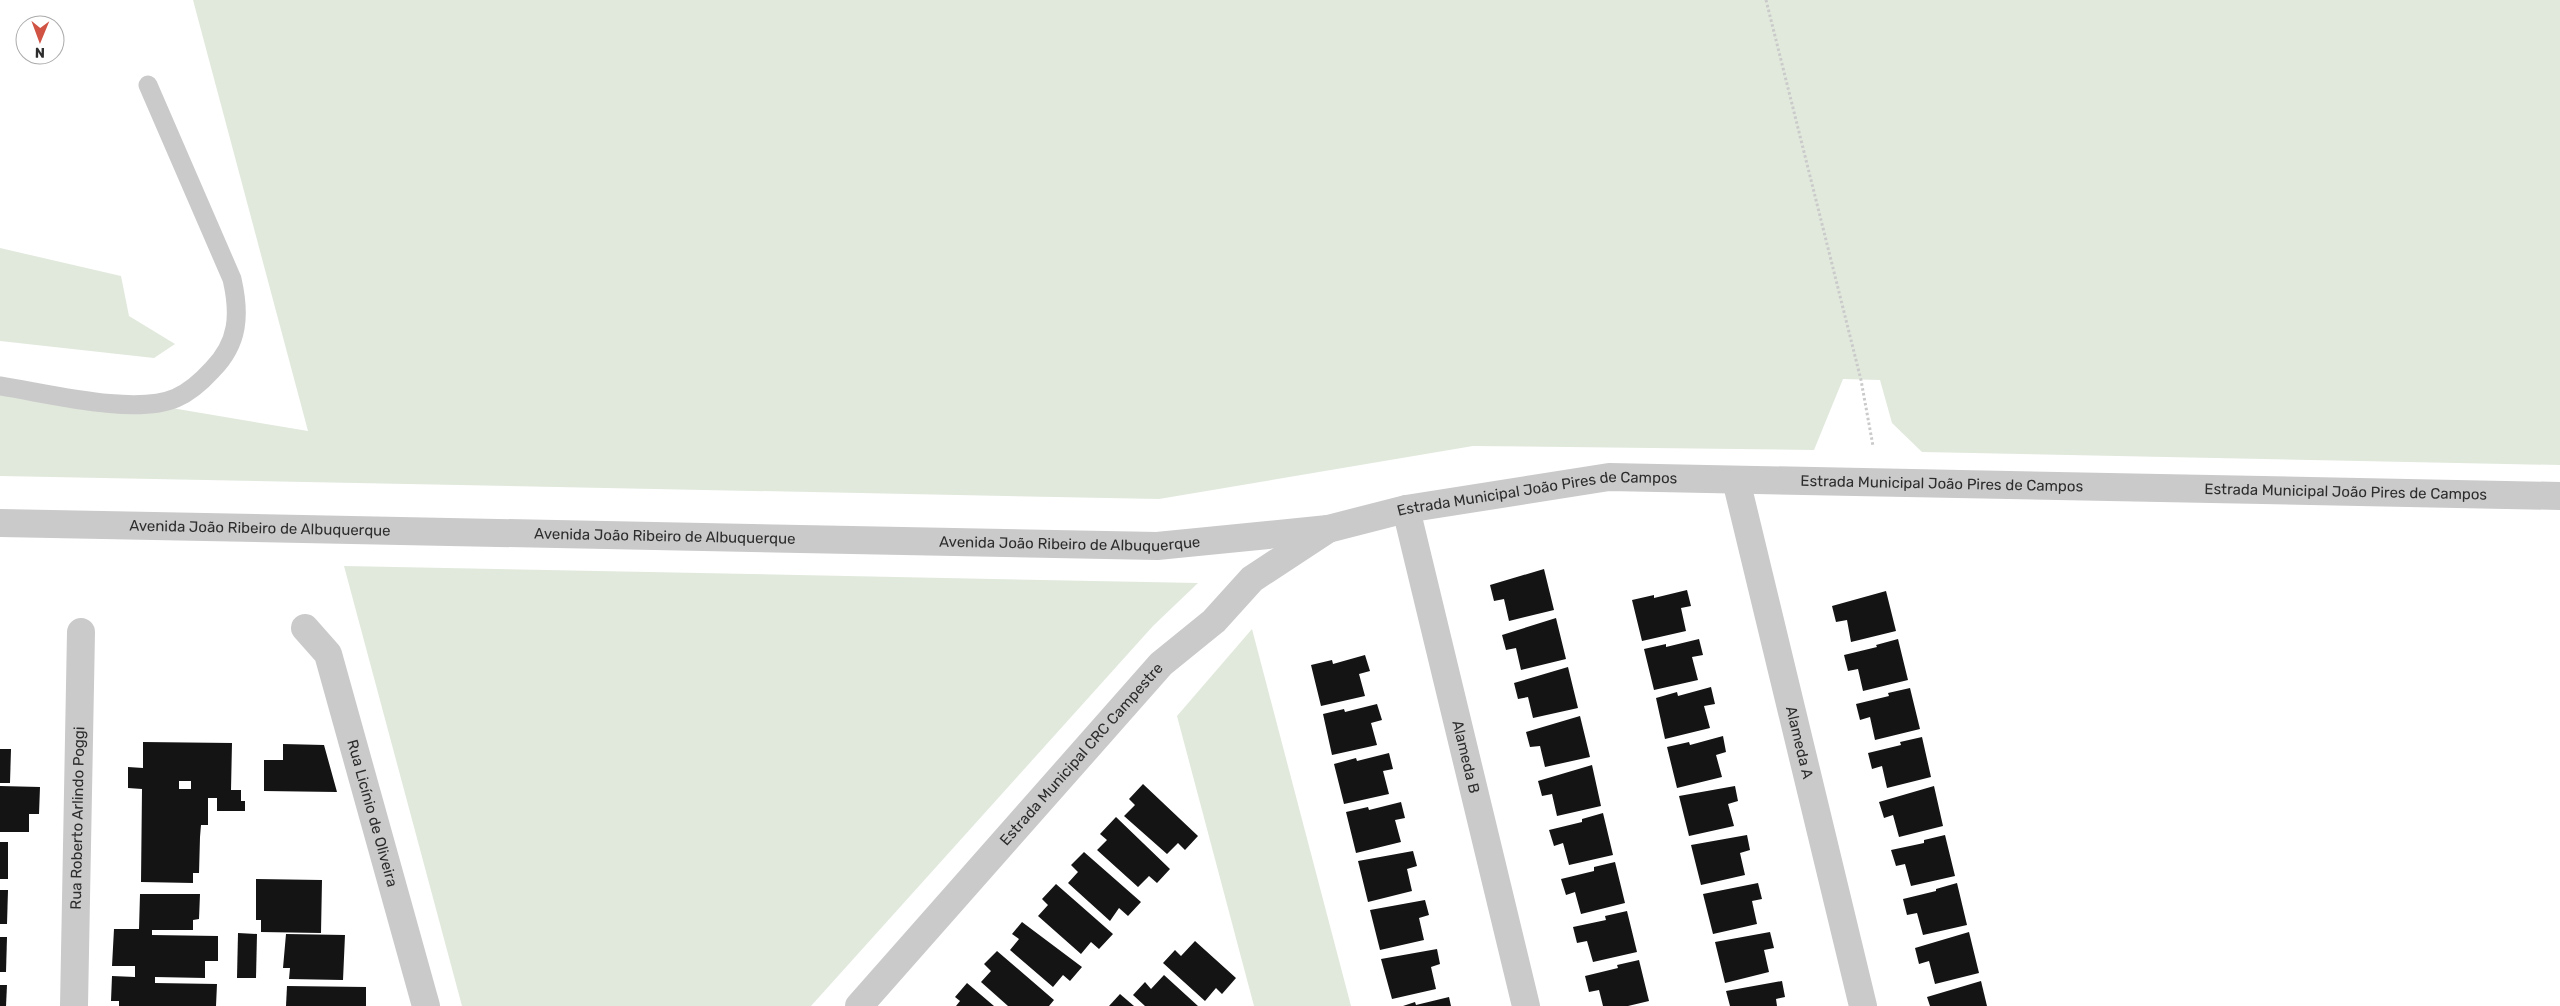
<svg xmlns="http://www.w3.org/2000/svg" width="2560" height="1006" viewBox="0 0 2560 1006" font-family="Rubik,sans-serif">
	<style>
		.green { fill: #e1e9dc }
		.building { fill: #141414; fill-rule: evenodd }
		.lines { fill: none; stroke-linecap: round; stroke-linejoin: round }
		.path { stroke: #cacaca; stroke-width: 3; stroke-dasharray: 2.5 2.5; stroke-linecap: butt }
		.service { stroke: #cacaca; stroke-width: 19 }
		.minor { stroke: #cacaca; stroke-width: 28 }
		.tertiary { stroke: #cacaca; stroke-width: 28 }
		.labels { text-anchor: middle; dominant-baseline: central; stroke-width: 5; stroke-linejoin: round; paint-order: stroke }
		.street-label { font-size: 15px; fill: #2d2d2d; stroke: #fff }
	</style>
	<rect width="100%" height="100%" fill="#fff"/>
	<!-- green -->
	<g class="green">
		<polygon points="193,0 2560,0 2560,465 1922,452 1892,423 1880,380 1843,379 1814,450 1473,446 1159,499 0,476 0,379 308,431"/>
		<polygon points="0,248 121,276 129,316 175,344 154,358 0,341"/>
		<polygon points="344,566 1198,583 1153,626 811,1006 462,1006"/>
		<polygon points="1252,629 1351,1006 1254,1006 1177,716"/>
	</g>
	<!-- building -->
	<g class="building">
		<polygon points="1544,569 1554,610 1509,621 1504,599 1494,601 1490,585"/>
		<polygon points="1687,590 1691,606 1681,608 1686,631 1642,641 1632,600 1654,595 1654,598"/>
		<polygon points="1886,591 1896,631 1851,642 1847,620 1836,622 1832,606"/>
		<polygon points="1556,618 1566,659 1521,670 1516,648 1506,650 1502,635"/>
		<polygon points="1699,639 1703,655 1692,657 1698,680 1654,690 1644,649 1666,644 1666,647"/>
		<polygon points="1898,639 1908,680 1863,691 1858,669 1848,671 1844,655 1877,647 1876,645"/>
		<polygon points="1365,655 1370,671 1359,674 1365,696 1321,706 1311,665 1332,660 1333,664"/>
		<polygon points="1568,667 1578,708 1533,718 1528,697 1518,699 1514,683"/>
		<polygon points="1711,687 1715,704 1704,706 1710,728 1665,739 1656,698 1677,692 1678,696"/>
		<polygon points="1910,688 1920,729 1875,740 1870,717 1860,720 1856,704 1889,696 1888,693"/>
		<polygon points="1377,704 1382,720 1371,723 1377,745 1332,755 1323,714 1344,709 1345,712"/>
		<polygon points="1580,716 1590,757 1545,767 1540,746 1530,747 1526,732"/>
		<polygon points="1723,736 1726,752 1716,755 1722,777 1677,788 1667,747 1689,742 1690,745"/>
		<polygon points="1922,737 1931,777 1887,788 1882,766 1872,769 1868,753 1901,745 1900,742"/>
		<path d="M 143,742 L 232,743 L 231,790 L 241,790 L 241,801 L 245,801 L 245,811 L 217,811 L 217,798 L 208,798 L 208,825 L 201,825 L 200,837 L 199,873 L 193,873 L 193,883 L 141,882 L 142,789 L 128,788 L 128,767 L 143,768 ZM 179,781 L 191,781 L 191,789 L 179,789 Z"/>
		<polygon points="283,744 324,745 337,792 264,791 264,760 283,760"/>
		<polygon points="0,749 11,749 10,783 0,783"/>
		<polygon points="1389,753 1393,769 1383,771 1389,794 1344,804 1334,764 1356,758 1357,761"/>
		<polygon points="1592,765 1601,806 1557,816 1552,794 1542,796 1538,781"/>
		<polygon points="1143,784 1198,836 1185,850 1178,843 1167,854 1124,816 1135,805 1129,799"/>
		<polygon points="0,786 40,787 39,814 29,814 29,832 0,832"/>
		<polygon points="1735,786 1738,801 1728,804 1734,826 1689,836 1679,796"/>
		<polygon points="1934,786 1943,826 1899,837 1893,815 1884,818 1879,802"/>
		<polygon points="1401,802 1405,818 1395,820 1401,842 1356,853 1346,812 1368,807 1369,810"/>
		<polygon points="1603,813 1613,855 1569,865 1563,843 1554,846 1549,830 1582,822 1582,819"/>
		<polygon points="1116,817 1170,869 1157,883 1149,876 1138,887 1097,850 1107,840 1100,834"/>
		<polygon points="1747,835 1750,850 1740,853 1745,875 1701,885 1691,845"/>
		<polygon points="1945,835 1955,876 1911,886 1905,864 1896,866 1891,850 1924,843 1924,840"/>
		<rect x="0" y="842" width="8" height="37"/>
		<polygon points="1413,851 1417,866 1407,869 1412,891 1368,902 1358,861"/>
		<polygon points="1084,852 1141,902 1128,916 1119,908 1110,921 1068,883 1078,872 1071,865"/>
		<polygon points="1615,862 1625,903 1581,914 1575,892 1566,895 1561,879 1594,871 1594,867"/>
		<polygon points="256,879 322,880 321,933 261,932 261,920 256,920"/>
		<polygon points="1758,883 1762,899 1752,901 1757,924 1713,934 1703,894"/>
		<polygon points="1957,883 1967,925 1923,935 1917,913 1907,915 1903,899 1936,891 1936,889"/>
		<polygon points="1056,884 1113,934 1099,949 1091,942 1081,954 1038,916 1048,905 1042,899"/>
		<polygon points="0,890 8,890 7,924 0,924"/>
		<polygon points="140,894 200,894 199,919 193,920 193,930 152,930 152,935 218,936 218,961 205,961 205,978 155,977 155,983 217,984 216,1006 119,1006 119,1001 111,1001 112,976 135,977 135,966 112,966 114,929 139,929"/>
		<polygon points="1425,900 1429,915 1419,918 1424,940 1380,950 1370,910"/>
		<polygon points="1627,911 1637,952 1593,962 1587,941 1577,943 1573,927 1606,920 1605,916"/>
		<polygon points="1022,922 1082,967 1070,981 1063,975 1053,987 1010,950 1019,939 1012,934"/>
		<polygon points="1770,932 1774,948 1764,950 1769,972 1725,983 1715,942"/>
		<polygon points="1969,932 1979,973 1935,984 1929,961 1919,964 1915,948"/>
		<polygon points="238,933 257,934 256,978 237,978"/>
		<polygon points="286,934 345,935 343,980 289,979 290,968 283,968"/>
		<polygon points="0,937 7,937 6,972 0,972"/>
		<polygon points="1195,941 1236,978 1222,994 1216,988 1205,1001 1163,963 1175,950 1181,956"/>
		<polygon points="1437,949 1440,964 1431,967 1436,989 1392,999 1381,959"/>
		<polygon points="997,951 1054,1000 1049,1006 1008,1006 981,982 991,971 984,964"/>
		<polygon points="1639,960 1649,1001 1628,1006 1603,1006 1599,990 1589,992 1585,976 1618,968 1617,965"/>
		<polygon points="1164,975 1198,1006 1145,1006 1133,995 1145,982 1151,989"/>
		<polygon points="1782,981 1785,997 1776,999 1777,1006 1730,1006 1726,991"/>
		<polygon points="1981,981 1987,1006 1930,1006 1927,997"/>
		<polygon points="967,983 994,1006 956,1006 960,1001 955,997"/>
		<polygon points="0,985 7,985 6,1006 0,1006"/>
		<polygon points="287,986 366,987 366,1006 286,1006"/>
		<polygon points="1120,994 1134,1006 1109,1006"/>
		<polygon points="1449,997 1451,1006 1403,1006 1415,1002 1416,1005"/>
	</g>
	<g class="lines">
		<!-- path -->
		<polyline class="path" points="1766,0 1861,380 1873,446"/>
		<!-- service -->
		<path class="service" d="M 0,386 C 46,393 135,416 176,398 C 190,392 202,381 212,370 C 239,343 240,314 232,279 L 148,85"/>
		<!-- minor -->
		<g class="minor">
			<path id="s1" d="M 1736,480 L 1863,1006"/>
			<path id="s2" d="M 1406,509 L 1526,1006"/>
			<path id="s3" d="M 305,628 L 328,654 L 426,1006"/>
			<path id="s4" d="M 74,1006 L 81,632"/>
			<path id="s5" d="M 859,1006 L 1161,664 L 1214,621 L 1252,579 L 1328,529"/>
		</g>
		<!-- tertiary -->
		<path class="tertiary" id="s6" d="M 0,523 L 1157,546 L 1328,529 L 1406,509 L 1609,477 L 2560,496"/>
	</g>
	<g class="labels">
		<!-- street labels -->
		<g class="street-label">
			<text stroke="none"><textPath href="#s6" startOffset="1948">Estrada Municipal João Pires de Campos</textPath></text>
			<text stroke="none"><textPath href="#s6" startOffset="2352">Estrada Municipal João Pires de Campos</textPath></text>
			<text stroke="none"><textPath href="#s6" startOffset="1542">Estrada Municipal João Pires de Campos</textPath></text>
			<text stroke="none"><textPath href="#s6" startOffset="260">Avenida João Ribeiro de Albuquerque</textPath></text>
			<text stroke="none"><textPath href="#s6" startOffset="665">Avenida João Ribeiro de Albuquerque</textPath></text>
			<text stroke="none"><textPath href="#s6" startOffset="1070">Avenida João Ribeiro de Albuquerque</textPath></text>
			<text stroke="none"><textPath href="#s1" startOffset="270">Alameda A</textPath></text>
			<text stroke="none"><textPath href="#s5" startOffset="336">Estrada Municipal CRC Campestre</textPath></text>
			<text stroke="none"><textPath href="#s2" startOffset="255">Alameda B</textPath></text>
			<text stroke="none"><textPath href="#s3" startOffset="200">Rua Licínio de Oliveira</textPath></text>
			<text stroke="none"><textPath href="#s4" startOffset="188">Rua Roberto Arlindo Poggi</textPath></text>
		</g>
	</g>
	<!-- north arrow -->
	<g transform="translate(40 40) rotate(181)"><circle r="24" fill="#ffffff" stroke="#ababab"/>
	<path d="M0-4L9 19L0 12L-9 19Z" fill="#d05343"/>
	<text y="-8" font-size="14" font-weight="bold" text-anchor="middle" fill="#2d2d2d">N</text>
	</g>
</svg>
